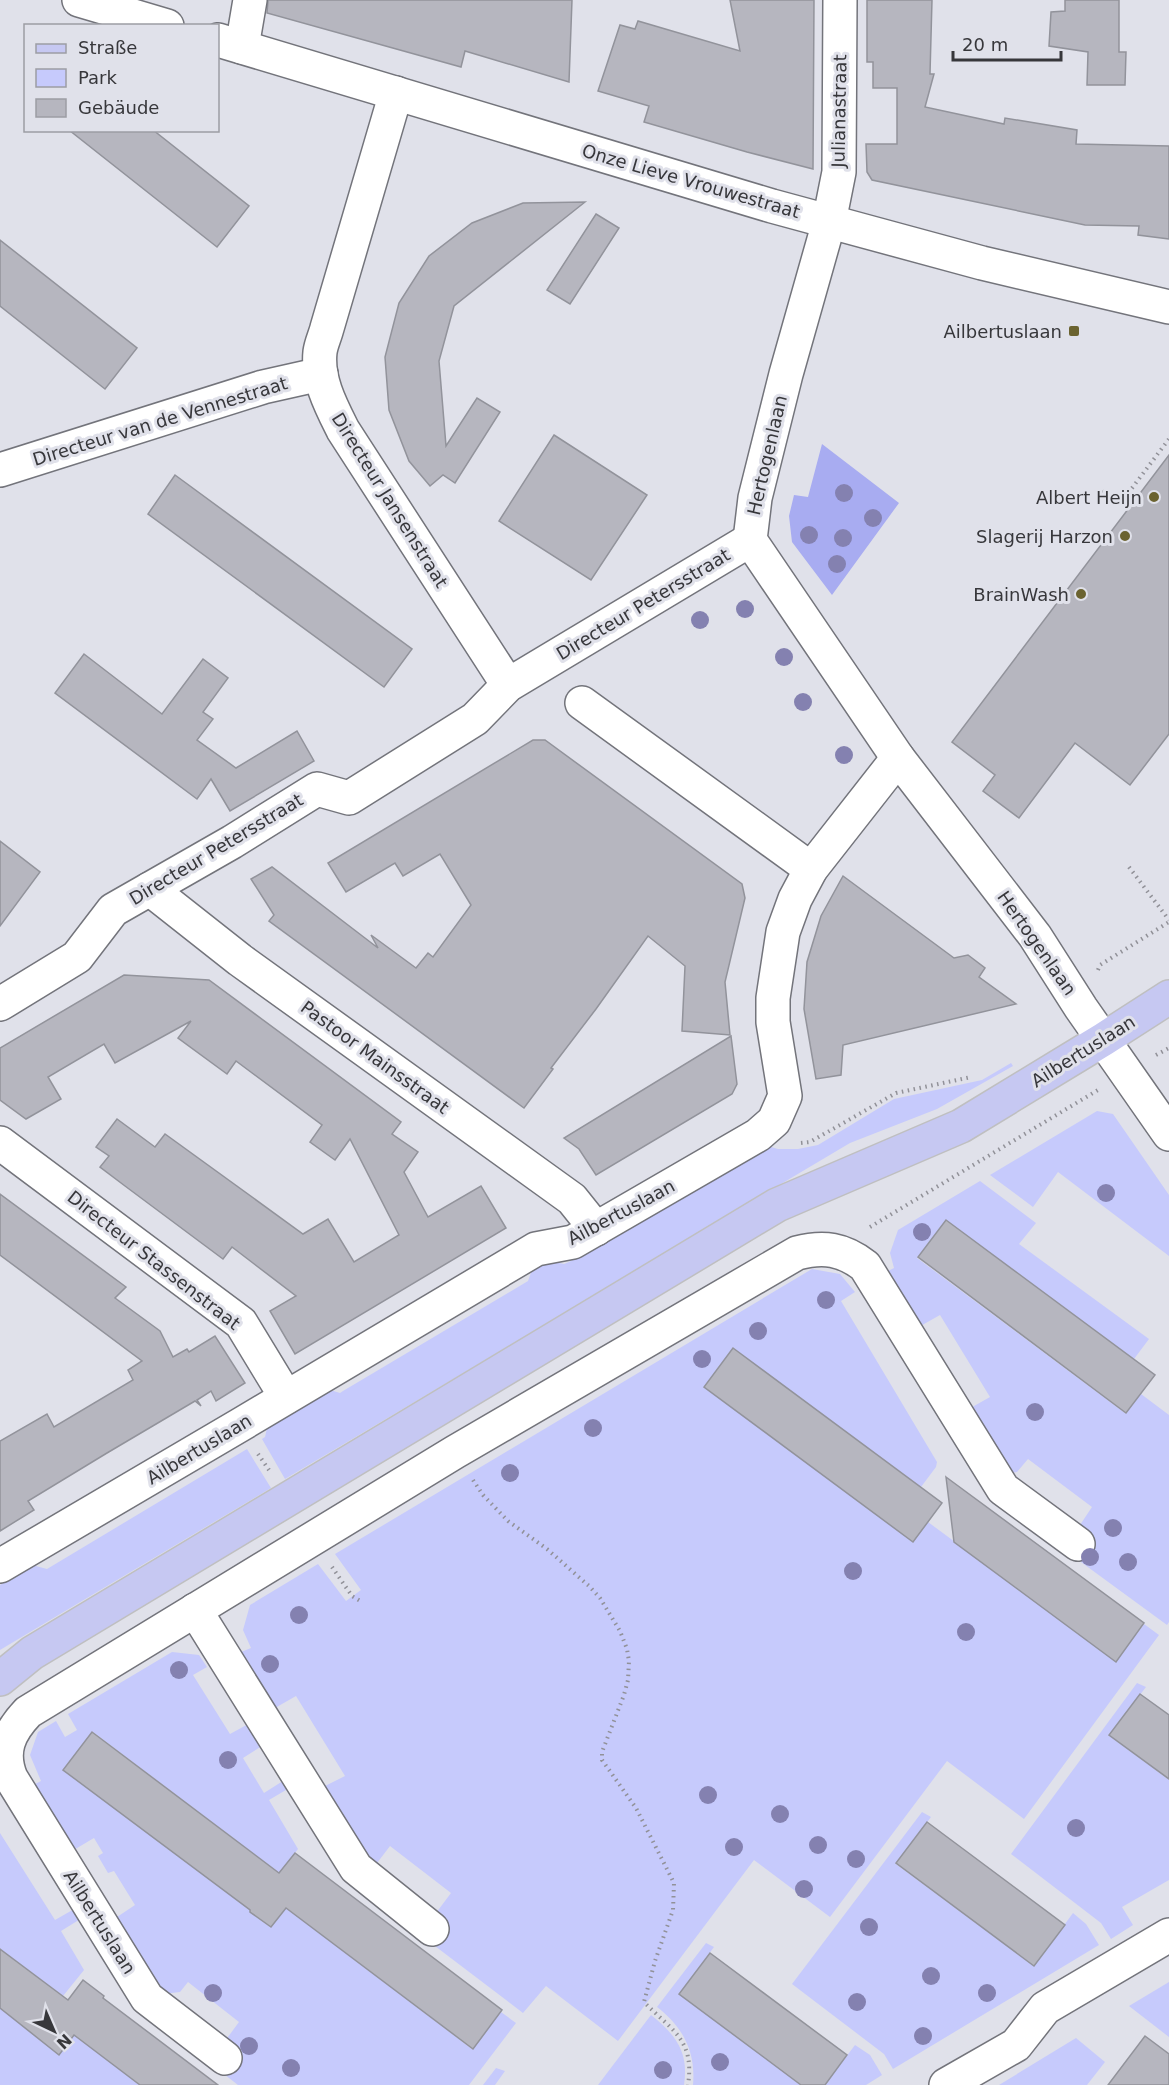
<svg xmlns="http://www.w3.org/2000/svg" width="1169" height="2085" viewBox="0 0 1169 2085" font-family="'DejaVu Sans',sans-serif">
	<style>
		.green { fill: #c6cafc }
		.forest { fill: #a8acf1 }
		.building { fill: #b6b6bf; stroke: #92939b; stroke-width: 1.5 }
		.lines { fill: none; stroke-linecap: round; stroke-linejoin: round }
		.minor-casing { stroke: #73747b; stroke-width: 36 }
		.major-casing { stroke: #bfbfc0; stroke-width: 36 }
		.path { stroke: #919198; stroke-width: 4; stroke-dasharray: 1.5 4.5; stroke-linecap: butt }
		.minor { stroke: #fff; stroke-width: 33 }
		.major { stroke: #c6c8f2; stroke-width: 33 }
		.tree { fill: #8481b0 }
		.poi-dot { fill: #6b6330; stroke: #e0e1ea; stroke-width: 2 }
		.labels { text-anchor: middle; dominant-baseline: central; stroke-width: 6; stroke-linejoin: round; paint-order: stroke }
		.street-label { font-size: 18px; fill: #37373b; stroke: #e0e1ea }
		.poi-label { font-size: 18px; fill: #37373b; stroke: #e0e1ea; text-anchor: end }
	</style>
	<rect width="100%" height="100%" fill="#e0e1ea"/>
	<!-- green -->
	<g class="green">
		<polygon points="1011,1063 1013,1066 937,1109 850,1143 285,1479 262,1439 265,1437 268,1424 327,1389 340,1393 343,1391 528,1281 533,1267 545,1260 564,1264 569,1262 764,1145 778,1149 798,1149 818,1145 894,1099 982,1080"/>
		<polygon points="1097,1111 1113,1114 1169,1195 1169,1256 1058,1172 1033,1207 990,1175"/>
		<polygon points="980,1181 1036,1223 1019,1244 1149,1339 1134,1359 946,1220 917,1258 1125,1413 1141,1394 1169,1415 1169,1622 1167,1625 1070,1554 1078,1528 1092,1507 1028,1459 1017,1472 1005,1474 967,1410 990,1397 940,1315 917,1328 884,1273 894,1268 890,1253 898,1230"/>
		<polygon points="812,1269 840,1274 855,1292 841,1301 937,1462 936,1467 921,1487 733,1348 704,1387 913,1542 928,1522 1116,1661 1144,1624 1159,1635 1024,1819 947,1761 830,1917 754,1860 618,2041 546,1986 523,2013 431,1943 446,1921 436,1913 451,1893 390,1846 374,1867 323,1787 345,1776 296,1696 275,1708 241,1652 251,1648 243,1630 250,1605 318,1564 346,1601 361,1590 335,1554"/>
		<polygon points="247,1449 271,1488 0,1650 0,1585 32,1565 47,1569"/>
		<polygon points="172,1652 199,1655 207,1667 193,1675 230,1734 252,1722 265,1744 243,1758 264,1793 286,1779 291,1787 269,1800 298,1849 279,1873 93,1732 63,1770 250,1910 250,1912 270,1927 286,1908 472,2049 501,2012 516,2023 469,2085 238,2085 220,2071 225,2041 239,2022 188,1982 180,1992 163,1994 114,1919 135,1905 114,1871 108,1873 98,1856 103,1853 94,1838 72,1851 31,1786 41,1781 30,1755 38,1732 56,1721 65,1737 77,1730 68,1714"/>
		<polygon points="1137,1683 1146,1687 1109,1735 1169,1780 1169,1880 1122,1907 1133,1925 1111,1939 1101,1923 1011,1854"/>
		<polygon points="922,1812 931,1817 896,1864 1034,1966 1073,1913 1086,1924 1099,1945 893,2069 884,2054 792,1984"/>
		<polygon points="0,1833 55,1920 76,1908 82,1918 61,1931 84,1970 63,1996 0,1949"/>
		<path d="M 706,1943 L 714,1947 L 679,1994 L 801,2085 L 693,2085 C 696,2052 683,2027 657,2007 Z"/>
		<polygon points="1169,1982 1169,2037 1129,2006"/>
		<polygon points="0,2008 59,2055 74,2035 140,2085 0,2085"/>
		<path d="M 651,2015 C 676,2035 689,2052 684,2085 L 598,2085 Z"/>
		<polygon points="1076,2038 1105,2062 1087,2085 999,2085"/>
		<polygon points="855,2045 870,2055 882,2075 866,2085 825,2085"/>
		<polygon points="496,2068 505,2071 495,2085 483,2085"/>
	</g>
	<!-- forest -->
	<polygon class="forest" points="822,444 899,503 832,595 792,542 789,516 794,495 808,497"/>
	<!-- building -->
	<g class="building">
		<polygon points="268,0 572,0 569,82 465,51 461,67 267,13"/>
		<polygon points="730,0 814,0 813,169 747,152 644,122 649,106 598,91 620,25 635,29 638,21 740,51"/>
		<polygon points="867,0 932,0 930,74 934,74 925,107 1004,124 1005,118 1077,130 1076,144 1169,146 1169,239 1138,235 1139,226 1085,225 872,180 867,172 866,144 897,144 897,88 873,88 873,62 867,62"/>
		<polygon points="1065,0 1119,0 1119,52 1126,52 1125,85 1087,85 1088,52 1049,46 1051,12 1065,11"/>
		<polygon points="69,130 153,130 249,206 217,247"/>
		<polygon points="585,202 454,306 439,361 446,446 477,398 500,412 455,483 443,475 430,486 409,461 389,410 385,357 399,303 429,256 472,223 523,203"/>
		<polygon points="596,214 619,228 570,304 547,290"/>
		<polygon points="0,240 137,348 105,389 0,306"/>
		<polygon points="554,435 647,495 591,580 499,521"/>
		<polygon points="1169,455 1169,734 1130,785 1075,743 1019,818 983,791 995,775 952,742"/>
		<polygon points="175,475 412,649 384,687 148,514"/>
		<polygon points="84,654 162,714 203,659 228,678 203,712 213,719 197,740 236,768 297,731 314,761 230,811 211,779 197,799 55,693"/>
		<polygon points="533,740 545,740 742,884 745,898 725,982 730,1035 682,1031 685,966 648,936 596,1009 551,1068 553,1069 524,1108 269,921 274,915 251,879 272,867 378,948 371,935 416,968 428,953 433,957 471,905 440,854 403,876 395,863 346,892 328,863"/>
		<polygon points="0,841 40,872 0,926"/>
		<polygon points="843,876 954,958 968,955 985,968 979,977 1016,1004 843,1045 841,1075 816,1079 804,1009 807,962 821,916"/>
		<polygon points="124,975 209,980 401,1122 392,1134 418,1152 404,1172 428,1217 481,1186 506,1228 295,1354 270,1311 296,1296 232,1247 223,1259 125,1186 100,1167 109,1156 96,1147 117,1119 155,1147 165,1134 303,1234 328,1219 354,1262 399,1235 350,1139 335,1160 310,1142 322,1125 236,1061 227,1074 178,1038 191,1021 115,1063 104,1044 48,1077 61,1099 26,1119 0,1100 0,1048"/>
		<polygon points="731,1036 737,1084 732,1094 596,1175 579,1149 564,1138"/>
		<polygon points="0,1194 126,1287 115,1298 160,1331 173,1357 187,1349 189,1352 215,1336 245,1383 216,1401 211,1391 197,1400 201,1406 195,1401 107,1453 28,1501 34,1510 0,1531 0,1441 47,1414 54,1427 133,1380 128,1370 142,1361 0,1255"/>
		<polygon points="946,1220 1155,1375 1126,1413 918,1257"/>
		<polygon points="733,1348 942,1503 913,1542 704,1387"/>
		<polygon points="946,1477 1144,1623 1116,1662 954,1542"/>
		<polygon points="1140,1694 1169,1715 1169,1779 1109,1735"/>
		<polygon points="92,1732 279,1873 295,1853 502,2010 473,2049 286,1908 271,1927 250,1912 250,1910 63,1770"/>
		<polygon points="927,1822 1065,1925 1034,1966 896,1863"/>
		<polygon points="0,1949 68,2000 83,1980 104,1996 103,1998 218,2085 140,2085 74,2035 59,2055 0,2008"/>
		<polygon points="710,1953 847,2055 825,2085 801,2085 679,1994"/>
		<polygon points="1145,2036 1169,2054 1169,2085 1108,2085"/>
	</g>
	<g class="lines">
		<defs>
			<g id="minor">
				<polyline points="79,0 167,26"/>
				<polyline points="840,0 839,172 829,222 786,374 755,498 750,540 898,758 1035,936 1081,1008 1169,1134"/>
				<polyline points="218,40 772,206 982,263 1169,307"/>
				<polyline points="242,47 250,0"/>
				<path d="M 396,93 L 327,328 C 325,336 321,344 320,352 C 317,380 331,406 343,430 L 508,685"/>
				<polyline points="0,470 263,387 321,374"/>
				<polyline points="582,703 811,869"/>
				<polyline points="150,889 240,960 572,1199 596,1229"/>
				<polyline points="0,1004 77,957 113,910 232,842 317,789 349,798 475,719 508,685 750,540"/>
				<polyline points="0,1143 241,1323 286,1397"/>
				<polyline points="0,1566 240,1425 536,1249 573,1242 758,1135 774,1121 785,1096 773,1022 773,998 783,932 795,899 811,869 898,758"/>
				<polyline points="195,1610 356,1868 432,1929"/>
				<path d="M 225,2058 L 147,1998 L 11,1778 C 0,1751 9,1732 28,1712 L 455,1452 L 797,1253 C 824,1246 843,1249 865,1266 L 1003,1489 L 1078,1544"/>
				<polyline points="946,2085 1016,2045 1045,2008 1169,1935"/>
			</g>
			<polyline id="major" points="0,1679 32,1653 777,1205 961,1126 1104,1039 1169,997"/>
		</defs>
		<!-- minor casing -->
		<use href="#minor" class="minor-casing"/>
		<!-- major casing -->
		<use href="#major" class="major-casing"/>
		<!-- path -->
		<g class="path">
			<polyline points="1102,491 1120,504 1169,439"/>
			<polyline points="1129,867 1169,920"/>
			<polyline points="1098,970 1100,965 1169,922"/>
			<polyline points="1156,1055 1169,1048"/>
			<polyline points="801,1143 810,1142 896,1093 971,1077"/>
			<polyline points="870,1227 1098,1090"/>
			<polyline points="258,1454 269,1470"/>
			<path d="M 473,1480 L 483,1495 L 508,1521 L 547,1549 L 589,1586 L 600,1598 L 620,1631 L 627,1649 L 629,1661 L 628,1680 L 624,1695 L 602,1752 L 602,1760 L 636,1808 L 674,1883 L 673,1910 L 655,1961 L 644,2002 C 671,2030 695,2039 688,2085"/>
			<polyline points="332,1567 352,1596 362,1602"/>
		</g>
		<!-- minor -->
		<use href="#minor" class="minor"/>
		<!-- major -->
		<use href="#major" class="major"/>
	</g>
	<!-- trees -->
	<g class="tree">
		<circle cx="844" cy="493" r="9"/>
		<circle cx="873" cy="518" r="9"/>
		<circle cx="809" cy="535" r="9"/>
		<circle cx="843" cy="538" r="9"/>
		<circle cx="837" cy="564" r="9"/>
		<circle cx="745" cy="609" r="9"/>
		<circle cx="700" cy="620" r="9"/>
		<circle cx="784" cy="657" r="9"/>
		<circle cx="803" cy="702" r="9"/>
		<circle cx="844" cy="755" r="9"/>
		<circle cx="1106" cy="1193" r="9"/>
		<circle cx="922" cy="1232" r="9"/>
		<circle cx="826" cy="1300" r="9"/>
		<circle cx="758" cy="1331" r="9"/>
		<circle cx="702" cy="1359" r="9"/>
		<circle cx="1035" cy="1412" r="9"/>
		<circle cx="593" cy="1428" r="9"/>
		<circle cx="510" cy="1473" r="9"/>
		<circle cx="1113" cy="1528" r="9"/>
		<circle cx="1090" cy="1557" r="9"/>
		<circle cx="1128" cy="1562" r="9"/>
		<circle cx="853" cy="1571" r="9"/>
		<circle cx="299" cy="1615" r="9"/>
		<circle cx="966" cy="1632" r="9"/>
		<circle cx="270" cy="1664" r="9"/>
		<circle cx="179" cy="1670" r="9"/>
		<circle cx="228" cy="1760" r="9"/>
		<circle cx="708" cy="1795" r="9"/>
		<circle cx="780" cy="1814" r="9"/>
		<circle cx="1076" cy="1828" r="9"/>
		<circle cx="818" cy="1845" r="9"/>
		<circle cx="734" cy="1847" r="9"/>
		<circle cx="856" cy="1859" r="9"/>
		<circle cx="804" cy="1889" r="9"/>
		<circle cx="869" cy="1927" r="9"/>
		<circle cx="931" cy="1976" r="9"/>
		<circle cx="213" cy="1993" r="9"/>
		<circle cx="987" cy="1993" r="9"/>
		<circle cx="857" cy="2002" r="9"/>
		<circle cx="923" cy="2036" r="9"/>
		<circle cx="249" cy="2046" r="9"/>
		<circle cx="720" cy="2062" r="9"/>
		<circle cx="291" cy="2068" r="9"/>
		<circle cx="663" cy="2070" r="9"/>
	</g>
	<!-- markers -->
	<g class="poi-dot">
		<rect x="1068" y="325" width="12" height="12" rx="3"/>
		<circle cx="1154" cy="497" r="6"/>
		<circle cx="1125" cy="536" r="6"/>
		<circle cx="1081" cy="594" r="6"/>
	</g>
	<g class="labels">
		<!-- street labels -->
		<g class="street-label">
			<text transform="translate(839 111) rotate(-89)">Julianastraat</text>
			<text transform="translate(691 181) rotate(16)">Onze Lieve Vrouwestraat</text>
			<text transform="translate(160 421) rotate(-17)">Directeur van de Vennestraat</text>
			<text transform="translate(767 455) rotate(-77)">Hertogenlaan</text>
			<text transform="translate(390 500) rotate(58)">Directeur Jansenstraat</text>
			<text transform="translate(643 604) rotate(-31)">Directeur Petersstraat</text>
			<text transform="translate(216 849) rotate(-31)">Directeur Petersstraat</text>
			<text transform="translate(1037 943) rotate(55)">Hertogenlaan</text>
			<text transform="translate(1083 1051) rotate(-32)">Ailbertuslaan</text>
			<text transform="translate(375 1057) rotate(36)">Pastoor Mainsstraat</text>
			<text transform="translate(621 1212) rotate(-28)">Ailbertuslaan</text>
			<text transform="translate(154 1260) rotate(38)">Directeur Stassenstraat</text>
			<text transform="translate(199 1449) rotate(-31)">Ailbertuslaan</text>
			<text transform="translate(100 1922) rotate(58)">Ailbertuslaan</text>
		</g>
		<!-- poi labels -->
		<g class="poi-label">
			<text x="1062" y="331">Ailbertuslaan</text>
			<text x="1142" y="497">Albert Heijn</text>
			<text x="1113" y="536">Slagerij Harzon</text>
			<text x="1069" y="594">BrainWash</text>
		</g>
	</g>
	<!-- legend -->
	<rect x="24" y="24" width="195" height="108" fill="#e0e1ea" stroke="#9c9da4" stroke-width="1.5"/>
	<rect x="36" y="44" width="30" height="9" fill="#c6c8f2" stroke="#9c9da4" stroke-width="1.5"/>
	<text x="78" y="54" font-size="18" fill="#37373b">Straße</text>
	<rect x="36" y="69" width="30" height="18" fill="#c6cafc" stroke="#9c9da4" stroke-width="1.5"/>
	<text x="78" y="84" font-size="18" fill="#37373b">Park</text>
	<rect x="36" y="99" width="30" height="18" fill="#b6b6bf" stroke="#9c9da4" stroke-width="1.5"/>
	<text x="78" y="114" font-size="18" fill="#37373b">Gebäude</text>
	<!-- north arrow -->
	<g transform="translate(54 2031) rotate(136)" stroke="#e0e1ea" stroke-width="4.5" paint-order="stroke">
	<path d="M0-4.5L10 22L0 15L-10 22Z" fill="#37373b"/>
	<text y="-9" font-size="16" font-weight="bold" text-anchor="middle" fill="#37373b">N</text>
	</g>
	<!-- scale -->
	<path d="M953 51v9h108v-9" fill="none" stroke="#37373b" stroke-width="3"/>
	<text x="962" y="51" font-size="18" fill="#37373b" stroke="#e0e1ea" stroke-width="4.5" paint-order="stroke">20 m</text>
</svg>
